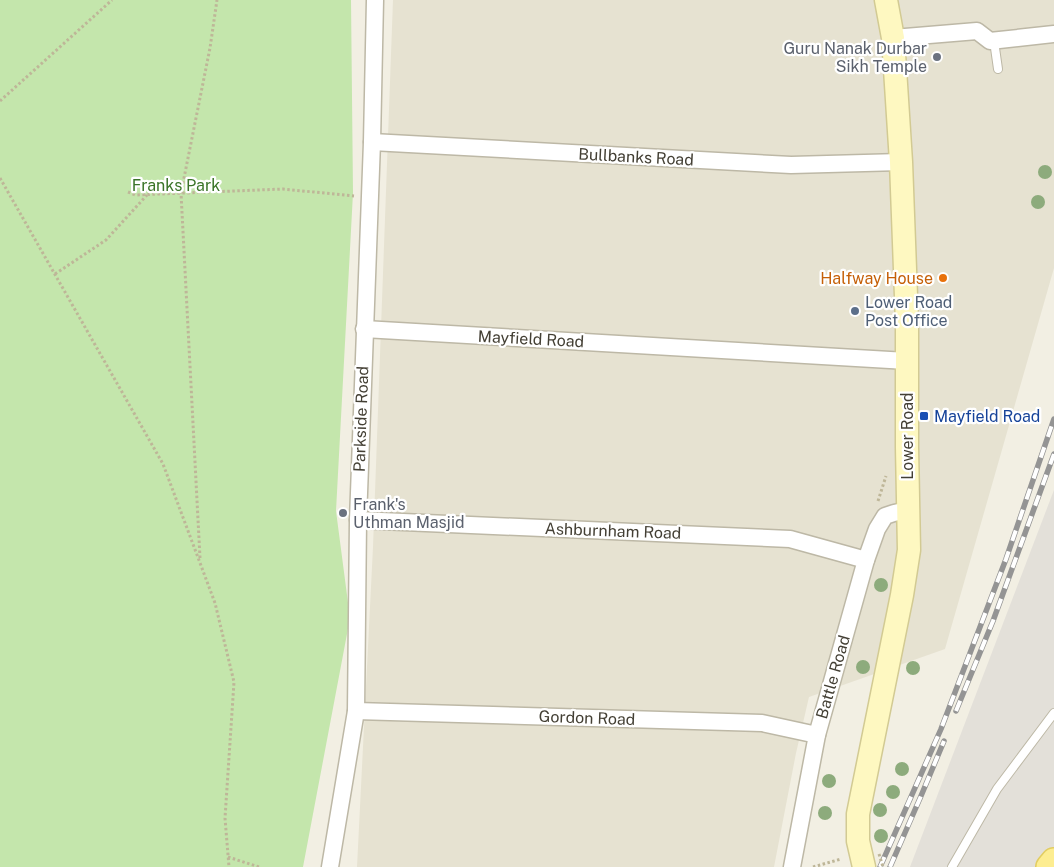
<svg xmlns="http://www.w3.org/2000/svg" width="1054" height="867" viewBox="0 0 1054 867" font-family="'Public Sans',sans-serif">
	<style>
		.residential { fill: #e6e2d1 }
		.industrial { fill: #e3e0d9 }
		.green { fill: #c4e6ac }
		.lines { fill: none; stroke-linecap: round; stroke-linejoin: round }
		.service-casing { stroke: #bdb8a6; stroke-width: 10 }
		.minor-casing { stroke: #bdb8a6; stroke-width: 19 }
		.secondary-casing { stroke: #d2ca93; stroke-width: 25 }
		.primary-casing { stroke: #e2cd61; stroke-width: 28 }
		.path { stroke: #beb698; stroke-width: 3; stroke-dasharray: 2.5 2.5; stroke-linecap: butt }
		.service { stroke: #fff; stroke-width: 8 }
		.minor { stroke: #fff; stroke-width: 16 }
		.secondary { stroke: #fef8c1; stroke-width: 22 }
		.primary { stroke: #fded91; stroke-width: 25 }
		.rail-casing { stroke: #949494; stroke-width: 5.5 }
		.rail { stroke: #fff; stroke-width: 4; stroke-dasharray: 11; stroke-linecap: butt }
		.path-bridge { stroke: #beb698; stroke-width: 3; stroke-dasharray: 2.5 2.5; stroke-linecap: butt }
		.tree { fill: #8dab7c }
		.worship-dot { fill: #6b7280; stroke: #fff; stroke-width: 2 }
		.food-dot { fill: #e8710a; stroke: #fff; stroke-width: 2 }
		.service-dot { fill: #5c6f8a; stroke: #fff; stroke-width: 2 }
		.transit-dot { fill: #1a4fb4; stroke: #fff; stroke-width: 2 }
		.labels { text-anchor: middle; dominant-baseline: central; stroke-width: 4.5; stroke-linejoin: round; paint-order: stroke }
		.worship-label { font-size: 16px; fill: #5b616d; stroke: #fff; text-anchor: end }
		.street-label { font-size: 16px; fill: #433f34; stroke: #fff }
		.park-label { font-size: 16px; fill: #3a7428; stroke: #fff }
		.food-label { font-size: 16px; fill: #c56008; stroke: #fff; text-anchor: end }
		.service-label { font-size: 16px; fill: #4e5e75; stroke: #fff; text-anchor: start }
		.transit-label { font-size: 16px; fill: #164399; stroke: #fff; text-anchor: start }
	</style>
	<rect width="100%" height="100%" fill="#f2efe3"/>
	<!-- residential -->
	<polygon class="residential" points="393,0 1054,0 1054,268 945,649 809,697 796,753 774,867 357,867 373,547"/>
	<!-- industrial -->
	<polygon class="industrial" points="1054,490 1054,867 910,867"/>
	<!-- green -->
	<polygon class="green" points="0,0 351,0 353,193 336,511 350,618 303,867 0,867"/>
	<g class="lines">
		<defs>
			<g id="service">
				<polyline points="994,41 998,69"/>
				<polyline points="952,867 997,789 1054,713"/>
			</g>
			<g id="minor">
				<polyline points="893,38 977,31 990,41 1054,34"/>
				<polyline points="372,142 791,165 901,162"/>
				<polyline points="364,329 907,361"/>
				<polyline points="358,520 790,539 866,560"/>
				<polyline points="356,711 762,723 817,735"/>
				<polyline points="330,867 356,711 358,520 372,142 375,0"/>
				<polyline points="792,867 817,735 866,560 877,529 885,516 894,513 908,510"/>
			</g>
			<polyline id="secondary" points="864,867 858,841 858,814 902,595 909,550 907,447 907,323 901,162 893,38 886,0"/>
			<polyline id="primary" points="1049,867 1054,861"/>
		</defs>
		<!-- service casing -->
		<use href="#service" class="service-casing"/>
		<!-- minor casing -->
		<use href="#minor" class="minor-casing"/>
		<!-- secondary casing -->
		<use href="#secondary" class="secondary-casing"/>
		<!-- primary casing -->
		<use href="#primary" class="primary-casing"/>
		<!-- path -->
		<g class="path">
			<polyline points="0,101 112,0"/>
			<polyline points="0,178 163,464 215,603 234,682 225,818 229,867"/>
			<polyline points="128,192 135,195 283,189 354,196"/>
			<polyline points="55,274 106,240 147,195"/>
			<polyline points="878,501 886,476"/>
			<polyline points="200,558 181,193 210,48 217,0"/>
			<polyline points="228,857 259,867"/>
			<polyline points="813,867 841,859"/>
		</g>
		<!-- service -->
		<use href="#service" class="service"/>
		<!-- minor -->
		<use href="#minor" class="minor"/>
		<!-- secondary -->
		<use href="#secondary" class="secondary"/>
		<!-- primary -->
		<use href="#primary" class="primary"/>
		<defs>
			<g id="rail">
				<polyline points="956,711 993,621 1054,454"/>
				<polyline points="880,867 941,729 1006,559 1054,419"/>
				<polyline points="890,867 921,796 944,741"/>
			</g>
		</defs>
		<!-- rail casing -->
		<use href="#rail" class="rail-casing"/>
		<!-- rail -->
		<use href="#rail" class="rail"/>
		<!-- path-bridge -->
		<polyline class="path-bridge" points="879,854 883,867"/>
	</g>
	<!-- trees -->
	<g class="tree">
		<circle cx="1045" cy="172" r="7"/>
		<circle cx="1038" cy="202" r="7"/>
		<circle cx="881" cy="585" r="7"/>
		<circle cx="863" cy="667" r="7"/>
		<circle cx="913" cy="668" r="7"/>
		<circle cx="902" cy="769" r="7"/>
		<circle cx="829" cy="781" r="7"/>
		<circle cx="893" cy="792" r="7"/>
		<circle cx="880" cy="810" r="7"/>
		<circle cx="825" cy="813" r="7"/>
		<circle cx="881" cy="836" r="7"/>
	</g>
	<!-- markers -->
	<g class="worship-dot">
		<circle cx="937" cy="57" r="5"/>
		<circle cx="343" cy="513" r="5"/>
	</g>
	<circle class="food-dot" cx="943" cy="278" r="5"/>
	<circle class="service-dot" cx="855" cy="311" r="5"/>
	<rect class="transit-dot" x="919" y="411" width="10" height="10" rx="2.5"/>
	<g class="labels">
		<!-- worship labels -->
		<g class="worship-label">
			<text x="927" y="48">Guru Nanak Durbar<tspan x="927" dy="18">Sikh Temple</tspan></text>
			<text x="353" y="504" text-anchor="start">Frank's<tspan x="353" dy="18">Uthman Masjid</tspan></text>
		</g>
		<!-- street labels -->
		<g class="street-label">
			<text transform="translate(636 157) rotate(3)">Bullbanks Road</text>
			<text transform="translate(531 339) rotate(3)">Mayfield Road</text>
			<text transform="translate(361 419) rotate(-88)">Parkside Road</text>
			<text transform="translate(907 436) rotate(-90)">Lower Road</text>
			<text transform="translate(613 531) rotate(2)">Ashburnham Road</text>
			<text transform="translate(833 677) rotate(-74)">Battle Road</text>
			<text transform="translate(587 718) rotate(2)">Gordon Road</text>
		</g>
		<!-- park labels -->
		<g class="park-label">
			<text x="176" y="185">Franks Park</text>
		</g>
		<!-- food labels -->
		<g class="food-label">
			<text x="933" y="278">Halfway House</text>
		</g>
		<!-- service labels -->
		<g class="service-label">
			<text x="865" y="302">Lower Road<tspan x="865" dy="18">Post Office</tspan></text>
		</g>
		<!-- transit labels -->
		<g class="transit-label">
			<text x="934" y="416">Mayfield Road</text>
		</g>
	</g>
</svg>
